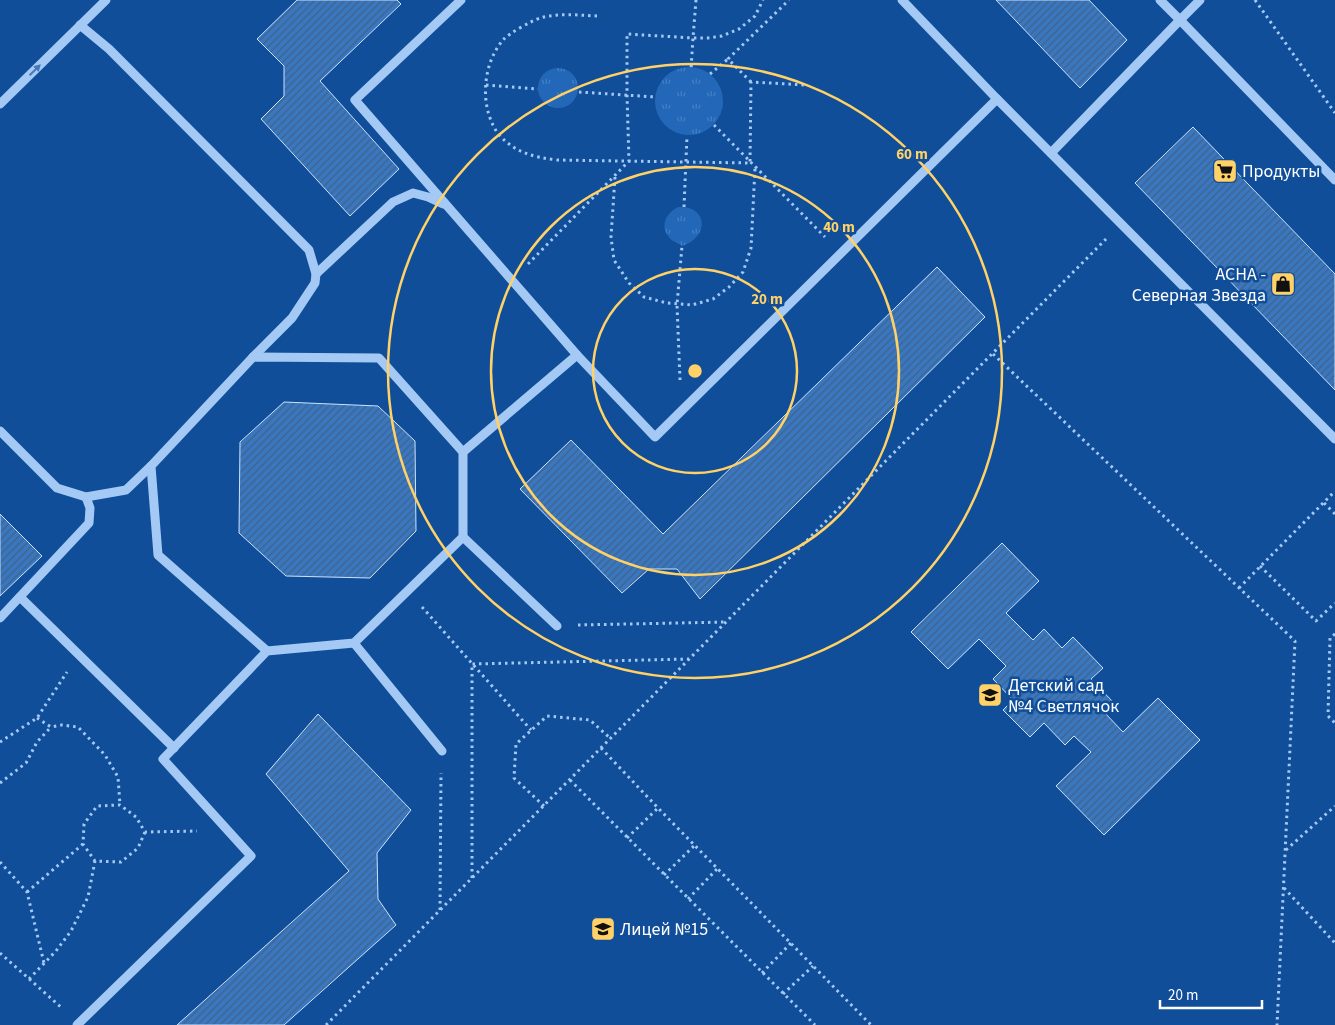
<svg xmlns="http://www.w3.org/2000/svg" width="1335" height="1025" viewBox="0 0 1335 1025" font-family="'Source Sans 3',sans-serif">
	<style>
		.park { fill: url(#park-tufts) }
		.building { fill: url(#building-hatch); stroke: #cbe3fe }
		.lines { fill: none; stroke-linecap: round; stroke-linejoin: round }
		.path { stroke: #a3c9f4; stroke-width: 3; stroke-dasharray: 2.5 4; stroke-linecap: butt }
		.minor { stroke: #a3c9f4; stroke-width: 9 }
		.oneway { fill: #4479b9 }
		.ring { fill: none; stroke: #ffd166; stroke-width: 2.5 }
		.labels { text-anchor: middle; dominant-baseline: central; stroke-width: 5; stroke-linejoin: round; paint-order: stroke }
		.poi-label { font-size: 18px; fill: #fff; stroke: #114e99; text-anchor: start }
		.centre { fill: #ffd166; stroke: #114e99; stroke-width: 2.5 }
		.ring-label { font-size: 15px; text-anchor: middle; font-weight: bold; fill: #ffd166; stroke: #114e99; stroke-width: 5; stroke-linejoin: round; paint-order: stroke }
	</style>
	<defs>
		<pattern id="park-tufts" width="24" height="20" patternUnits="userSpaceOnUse" patternTransform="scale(1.25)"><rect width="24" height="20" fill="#2368b8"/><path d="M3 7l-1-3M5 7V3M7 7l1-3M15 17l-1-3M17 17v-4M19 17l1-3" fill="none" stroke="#447fc3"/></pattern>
		<pattern id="building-hatch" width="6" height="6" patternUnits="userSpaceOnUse" patternTransform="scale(1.25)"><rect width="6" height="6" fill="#3977c1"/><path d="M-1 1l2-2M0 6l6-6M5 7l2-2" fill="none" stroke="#426286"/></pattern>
	</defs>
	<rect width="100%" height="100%" fill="#114e99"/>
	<!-- park -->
	<g class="park">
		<circle cx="689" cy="101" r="34"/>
		<circle cx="558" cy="88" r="20"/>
		<path d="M 678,207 C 708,205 710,237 682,246 C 678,242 672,242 669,237 C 659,225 667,213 678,207 Z"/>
	</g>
	<!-- building -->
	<g class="building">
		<polygon points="297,0 397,0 401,4 320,81 399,169 350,216 261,119 284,96 284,66 257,39"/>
		<polygon points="996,0 1089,0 1127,40 1080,88"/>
		<polygon points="1193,127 1335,274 1335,390 1135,183"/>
		<polygon points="937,267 985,317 700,599 677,569 649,569 622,593 520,489 571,440 663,534"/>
		<polygon points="284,402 378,406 415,441 416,531 370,578 286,576 239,533 240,442"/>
		<polygon points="0,514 42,556 0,596"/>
		<polygon points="1002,543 1039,581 1006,613 1033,640 1044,629 1062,648 1073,637 1103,668 1091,679 1113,702 1103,711 1123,732 1158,698 1200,740 1104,835 1056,786 1091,752 1074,736 1065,745 1044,723 1030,737 1003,710 1013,700 993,679 1006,666 979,639 948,669 911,632"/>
		<polygon points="318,714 411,810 377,853 378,899 396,925 284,1025 177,1025 349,871 266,774"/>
	</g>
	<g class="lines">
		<!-- path -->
		<g class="path">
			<polyline points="696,0 693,38 708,38 722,36 739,29 755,16 763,0"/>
			<polyline points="1255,0 1335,113"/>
			<path d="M 597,16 C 578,15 558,13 540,18 C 533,20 508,34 504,39 C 484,61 480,99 493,125 C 495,128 496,132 499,135 C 516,153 533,157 557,160 L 750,163 L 751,82 L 806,85"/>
			<polyline points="710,74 728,59"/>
			<polyline points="751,82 728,59 789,0"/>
			<polyline points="486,85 538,89"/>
			<polyline points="579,92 655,97"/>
			<polyline points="714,125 825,237"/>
			<polyline points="615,177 611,237 614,260 629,283 644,297 667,303 692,305 713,299 729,287 743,272 751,248 755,168"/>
			<polyline points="684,207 687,136"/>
			<polyline points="528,264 629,161 627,95 627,34 693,38 691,69"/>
			<polyline points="993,354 1295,641 1277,1025"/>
			<polyline points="680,380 677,305 682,246"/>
			<polyline points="1324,503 1335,514"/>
			<polyline points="1260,566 1316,621 1335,603"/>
			<polyline points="1239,588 1335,491"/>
			<polyline points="422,607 531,730"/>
			<polyline points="578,625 727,622"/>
			<polyline points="1335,634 1330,638 1328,716 1335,723"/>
			<polyline points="37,718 51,727 62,725 78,727 105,755 118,777 120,805"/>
			<polyline points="0,742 37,718 67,672"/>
			<polyline points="601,748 658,808 871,1025"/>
			<polyline points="570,780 815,1025"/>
			<polyline points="0,783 26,763 37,742 51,727"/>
			<polyline points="544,806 514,778 516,744 547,716 590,720 611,739"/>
			<polyline points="145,832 138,848 121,862 95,861 83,844 84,824 97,806 120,805 136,817 145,832 197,831"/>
			<polyline points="627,838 658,808"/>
			<polyline points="1286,850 1335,806"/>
			<polyline points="0,862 27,892 44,963"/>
			<polyline points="664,875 694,846"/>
			<polyline points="472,878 472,664 689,659"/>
			<polyline points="1284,888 1335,943"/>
			<polyline points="27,892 83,844"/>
			<polyline points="688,899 717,869"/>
			<polyline points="440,910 441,773"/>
			<polyline points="0,953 63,1009"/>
			<polyline points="762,973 791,943"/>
			<polyline points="29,979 56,951 71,931 88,897 95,861"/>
			<polyline points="783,994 813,966"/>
			<polyline points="326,1025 1106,239"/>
		</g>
		<!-- minor -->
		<g class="minor">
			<polyline points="461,0 355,100 577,355 655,437 997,99 902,0"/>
			<polyline points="1160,0 1180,20 1200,0"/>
			<polyline points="80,25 109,49 309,250 316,274 315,283 292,318 253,357"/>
			<polyline points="997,99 1335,439"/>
			<polyline points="0,104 106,0"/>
			<polyline points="1051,153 1180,20 1335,180"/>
			<polyline points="316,274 393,202 413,193 428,197 443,204"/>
			<polyline points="0,431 57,488 86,497 126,490 151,466"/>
			<polyline points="463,452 577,355"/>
			<polyline points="463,537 557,626"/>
			<polyline points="20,597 174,748"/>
			<polyline points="0,618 89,523 90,508 86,497"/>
			<polyline points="354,643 442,751"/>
			<polyline points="77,1025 251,856 163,759 267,651 354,643 463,537 463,452 379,358 253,357 151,466 158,555 267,651"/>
		</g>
	</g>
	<!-- one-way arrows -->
	<defs><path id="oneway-solid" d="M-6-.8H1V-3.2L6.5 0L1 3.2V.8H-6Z" transform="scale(1.25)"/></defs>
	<use class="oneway" href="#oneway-solid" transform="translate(35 70) rotate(-44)"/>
	<!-- distance rings -->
	<g class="ring">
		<circle cx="695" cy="371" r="102"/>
		<circle cx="695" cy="371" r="204"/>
		<circle cx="695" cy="371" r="307"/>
	</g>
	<!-- icons -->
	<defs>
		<symbol id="supermarket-square" viewBox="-11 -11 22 22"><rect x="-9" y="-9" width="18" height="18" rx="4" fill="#ffd166" stroke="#114e99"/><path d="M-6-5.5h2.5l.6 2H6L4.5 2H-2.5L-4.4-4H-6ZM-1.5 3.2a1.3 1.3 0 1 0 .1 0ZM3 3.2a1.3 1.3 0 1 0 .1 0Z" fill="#111"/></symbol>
		<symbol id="shop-square" viewBox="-11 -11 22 22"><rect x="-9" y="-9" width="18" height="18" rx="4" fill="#ffd166" stroke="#114e99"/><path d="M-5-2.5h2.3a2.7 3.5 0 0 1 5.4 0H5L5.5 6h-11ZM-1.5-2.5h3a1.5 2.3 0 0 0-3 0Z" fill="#111"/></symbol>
		<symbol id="school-square" viewBox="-11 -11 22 22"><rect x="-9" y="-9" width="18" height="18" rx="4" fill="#ffd166" stroke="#114e99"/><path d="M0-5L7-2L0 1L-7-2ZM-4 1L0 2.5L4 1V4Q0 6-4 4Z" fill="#111"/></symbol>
	</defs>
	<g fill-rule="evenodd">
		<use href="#supermarket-square" x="1211" y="157" width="28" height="28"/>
		<use href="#shop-square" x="1269" y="270" width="28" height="28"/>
		<use href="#school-square" x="976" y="681" width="28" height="28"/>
		<use href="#school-square" x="589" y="915" width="28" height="28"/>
	</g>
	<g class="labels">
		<!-- poi labels -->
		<g class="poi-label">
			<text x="1242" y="171">Продукты</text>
			<text x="1266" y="274" text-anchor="end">АСНА -<tspan x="1266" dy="21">Северная Звезда</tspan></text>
			<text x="1008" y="685">Детский сад<tspan x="1008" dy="21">№4 Светлячок</tspan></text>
			<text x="620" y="929">Лицей №15</text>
		</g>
	</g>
	<circle cx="695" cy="371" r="8" class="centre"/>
	<g class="ring-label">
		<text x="912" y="159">60 m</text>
		<text x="839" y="232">40 m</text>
		<text x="767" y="304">20 m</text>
	</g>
	<!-- scale -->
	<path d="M1160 1000v8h102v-8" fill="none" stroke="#ffffff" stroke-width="2.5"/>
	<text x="1168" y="1000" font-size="15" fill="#ffffff" stroke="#114e99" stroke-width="4" paint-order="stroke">20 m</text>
</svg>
